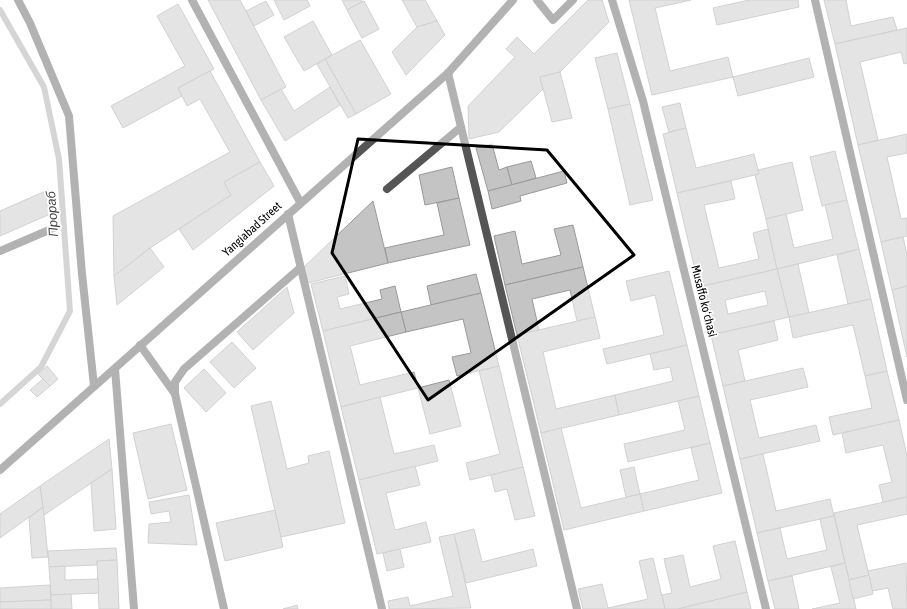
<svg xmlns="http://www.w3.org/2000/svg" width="907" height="609" viewBox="0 0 907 609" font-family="'Asap Condensed',sans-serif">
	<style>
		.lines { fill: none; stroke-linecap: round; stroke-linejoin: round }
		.stream { stroke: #a3a3a3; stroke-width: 6 }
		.building { fill: #c4c4c4; stroke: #999; fill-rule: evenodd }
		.service { stroke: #555; stroke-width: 8 }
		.minor { stroke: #555; stroke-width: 8 }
		.tertiary { stroke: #555; stroke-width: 8 }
		.marked { fill: none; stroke: #000; stroke-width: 3; stroke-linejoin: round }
		.labels { text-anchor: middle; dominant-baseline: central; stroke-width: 3.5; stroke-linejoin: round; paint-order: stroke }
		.street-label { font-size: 12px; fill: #000; stroke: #fff }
		.water-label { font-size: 13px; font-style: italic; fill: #444; stroke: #fff }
	</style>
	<rect width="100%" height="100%" fill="#fff"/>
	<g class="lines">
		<!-- stream -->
		<polyline class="stream" points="0,10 44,87 59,159 70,311 41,367 0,404"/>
	</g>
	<!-- building -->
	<g class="building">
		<polygon points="208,0 240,0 286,87 261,100"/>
		<polygon points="274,0 307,0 310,6 284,20"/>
		<polygon points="342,0 361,0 362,2 347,10"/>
		<polygon points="402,0 425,0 437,21 417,27"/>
		<polygon points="588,0 602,0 609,22 560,72 540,77 543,89 499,132 469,139 468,106 515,57 506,49 517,37 534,54"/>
		<polygon points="629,0 691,0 655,8 670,71 728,57 733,77 652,95"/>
		<polygon points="749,0 798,0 799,7 717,25 713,8"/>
		<polygon points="824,0 846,0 851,26 893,17 897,30 835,44"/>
		<polygon points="266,1 274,15 254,26 246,11"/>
		<polygon points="364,1 379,29 362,38 347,10"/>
		<polygon points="178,4 214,69 178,88 182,96 123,128 111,106 185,66 157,16"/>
		<polygon points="313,21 332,55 304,71 284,37"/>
		<polygon points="437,21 445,35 406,75 392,52 417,27"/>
		<polygon points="907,28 907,63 904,64 901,52 860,62 878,140 858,145 835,44"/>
		<polygon points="360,40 391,94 356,114 325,59"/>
		<polygon points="617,53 630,104 608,109 595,58"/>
		<polygon points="809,58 814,77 738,96 733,77"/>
		<polygon points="325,59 356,114 348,118 317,64"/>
		<polygon points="210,71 260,162 224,182 231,195 150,248 114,276 113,216 230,152 200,99 187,106 178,88"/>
		<polygon points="560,72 572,118 552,122 540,77"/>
		<polygon points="330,87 340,105 285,141 261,100 281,89 294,111"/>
		<polygon points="680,103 686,128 669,132 662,107"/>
		<polygon points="630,104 653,200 630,205 608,109"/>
		<polygon points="686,128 696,168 754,154 759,174 677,193 663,134"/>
		<polygon points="907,134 907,153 887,157 901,219 907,218 907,236 881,242 858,145"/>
		<polygon points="492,144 499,170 507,167 512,185 488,191 476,148"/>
		<polygon points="835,151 847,200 822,206 810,157"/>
		<polygon points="531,161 536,178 512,185 507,167"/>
		<polygon points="260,162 274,186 193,250 179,229 231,195 224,182"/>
		<polygon points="792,162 803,210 766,219 755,175 759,174 758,170"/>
		<polygon points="452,167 459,198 425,205 419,175"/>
		<polygon points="564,171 567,183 520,196 521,201 492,209 488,191"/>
		<polygon points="731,181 735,199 704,205 719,268 759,259 753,233 768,229 777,269 699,287 677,193"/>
		<polygon points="48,190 57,211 0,236 0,211"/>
		<polygon points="459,198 470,245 388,263 385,248 444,235 437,203"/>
		<polygon points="847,200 859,249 777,269 766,219 786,214 794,248 833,239 825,205"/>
		<polygon points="373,201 388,263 308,283 304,267"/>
		<polygon points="573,225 583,267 505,285 494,236 515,231 522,264 561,255 554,229"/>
		<polygon points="903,237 907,255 907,286 892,290 881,242"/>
		<polygon points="150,248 164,267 117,305 114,276"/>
		<polygon points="859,249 871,299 848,304 837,255"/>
		<polygon points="798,264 809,313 789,317 777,269"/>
		<polygon points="583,267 595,317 577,321 570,290 532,299 539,330 517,335 505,285"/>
		<path d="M 777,269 L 789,317 L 711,335 L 699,287 ZM 765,291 L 768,305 L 728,314 L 725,300 Z"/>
		<polygon points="669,271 687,345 607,364 603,349 664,335 655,295 631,301 626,281"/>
		<polygon points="476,274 481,293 431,305 427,286"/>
		<polygon points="345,276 349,294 337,297 340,309 382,299 380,290 395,286 401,312 323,331 311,284"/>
		<polygon points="907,286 907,357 892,290"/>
		<polygon points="287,287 294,313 253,350 237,332"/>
		<polygon points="481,293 499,366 457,376 452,357 471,353 463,319 406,332 401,312"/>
		<polygon points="871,299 887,371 865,376 853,325 793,338 789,317"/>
		<polygon points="401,312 406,332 350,346 360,385 414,372 418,388 341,407 323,331"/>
		<polygon points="595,317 600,338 543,352 556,409 615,395 619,415 541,433 517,335"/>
		<polygon points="774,321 778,340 738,350 745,381 723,386 711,335"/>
		<polygon points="232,342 256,368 234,388 210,362"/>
		<polygon points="687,345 699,396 619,415 615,395 673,381 670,367 654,370 650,354"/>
		<polygon points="47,366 58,379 50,386 38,374"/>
		<polygon points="499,366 523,467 470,480 466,463 500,454 479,371"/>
		<polygon points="803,368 808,387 750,400 759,438 816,425 820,441 740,459 723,386"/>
		<polygon points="204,369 226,393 206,412 184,388"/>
		<polygon points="887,371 899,420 833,435 829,417 872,408 865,376"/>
		<polygon points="43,379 50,386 37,397 30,390"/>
		<polygon points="449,380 461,426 430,434 418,388"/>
		<polygon points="699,396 710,443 628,462 624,444 685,430 678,401"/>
		<polygon points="380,397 394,454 434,445 438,461 359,480 341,407"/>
		<polygon points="271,401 287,469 309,463 308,456 329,451 345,523 281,537 251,406"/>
		<polygon points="899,420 907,456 907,497 883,502 879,485 892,482 883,445 846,453 842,433"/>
		<polygon points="171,424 187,490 148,499 133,433"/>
		<polygon points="561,428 581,508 640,494 644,511 564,530 541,433"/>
		<polygon points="109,439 112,469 44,515 40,486"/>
		<polygon points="710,443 722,493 644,511 640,494 699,480 691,448"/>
		<polygon points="763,454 776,511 830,499 834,516 757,533 740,459"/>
		<polygon points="415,466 420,485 386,493 395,530 426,522 431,542 377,554 359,480"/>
		<polygon points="523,467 535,516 515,520 507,489 495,492 491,475"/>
		<polygon points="634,467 640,494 626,497 620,470"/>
		<polygon points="112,469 116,529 94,531 91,483"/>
		<polygon points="40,486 43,507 0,538 0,514"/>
		<polygon points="189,495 197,545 148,543 149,524 171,522 169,511 151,514 149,502"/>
		<polygon points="907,497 907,514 857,525 869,575 849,580 834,513"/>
		<polygon points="43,507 48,557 32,558 29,518"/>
		<polygon points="275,510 283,547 225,561 216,523"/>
		<polygon points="834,516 845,563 768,581 757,533 780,528 787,559 827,550 820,519"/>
		<polygon points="474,529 482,562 533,549 537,566 466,583 454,534"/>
		<polygon points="454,534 471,608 389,609 388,601 408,597 410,606 453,596 439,537"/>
		<polygon points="735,541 747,592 678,609 665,609 662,595 672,593 664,559 683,555 690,587 721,579 713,546"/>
		<polygon points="116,548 117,560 97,561 97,565 49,567 48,551"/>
		<polygon points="400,549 404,567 387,571 383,553"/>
		<polygon points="653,558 665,609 583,609 578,589 602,584 608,608 648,599 639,561"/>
		<polygon points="117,560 119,609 99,609 97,561"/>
		<polygon points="845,563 856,609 812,609 840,603 831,567"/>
		<polygon points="906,563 907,609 893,609 888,588 872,591 868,571"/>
		<polygon points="65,566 65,580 98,579 99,593 51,595 49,567"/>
		<polygon points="869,575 873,594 853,599 849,580"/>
		<polygon points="792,576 799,609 775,609 768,581"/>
		<polygon points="50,585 51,600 0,602 0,588"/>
		<polygon points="747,592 751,609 678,609"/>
		<polygon points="71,594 72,609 51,609 51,595"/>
		<polygon points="51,600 51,609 0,609 0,602"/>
		<polygon points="297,605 298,609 283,609"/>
	</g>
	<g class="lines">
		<!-- service -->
		<g class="service">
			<polyline points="537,0 553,20 573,0"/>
			<polyline points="387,189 461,127"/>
			<polyline points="0,251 56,227"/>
		</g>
		<!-- minor -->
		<g class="minor">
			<polyline points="18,0 30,23 69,116 82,274 94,386"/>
			<polyline points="192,0 300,202"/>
			<polyline points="612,0 643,101 766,609"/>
			<polyline points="815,0 907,400"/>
			<polyline points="448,73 577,609"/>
			<polyline points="288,214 382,609"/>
			<polyline points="140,345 175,394"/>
			<polyline points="115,369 134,609"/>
			<polyline points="224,609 175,394 175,382 184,369 300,268"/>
		</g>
		<!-- tertiary -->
		<polyline class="tertiary" points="0,470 448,73 513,0"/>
	</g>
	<!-- marked area -->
	<path d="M0 0H907V609H0ZM 358,139 L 547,150 L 634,255 L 428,400 L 332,253 Z" fill="#fff" fill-opacity=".55" fill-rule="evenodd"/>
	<path class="marked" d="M 358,139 L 547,150 L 634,255 L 428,400 L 332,253 Z"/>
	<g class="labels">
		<!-- street labels -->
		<g class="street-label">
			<text transform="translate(252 229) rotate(-42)">Yangiabad Street</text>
			<text transform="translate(704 301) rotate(76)">Musaffo koʻchasi</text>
		</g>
		<!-- water labels -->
		<g class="water-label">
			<text transform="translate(52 214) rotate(-94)">Прораб</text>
		</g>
	</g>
</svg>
